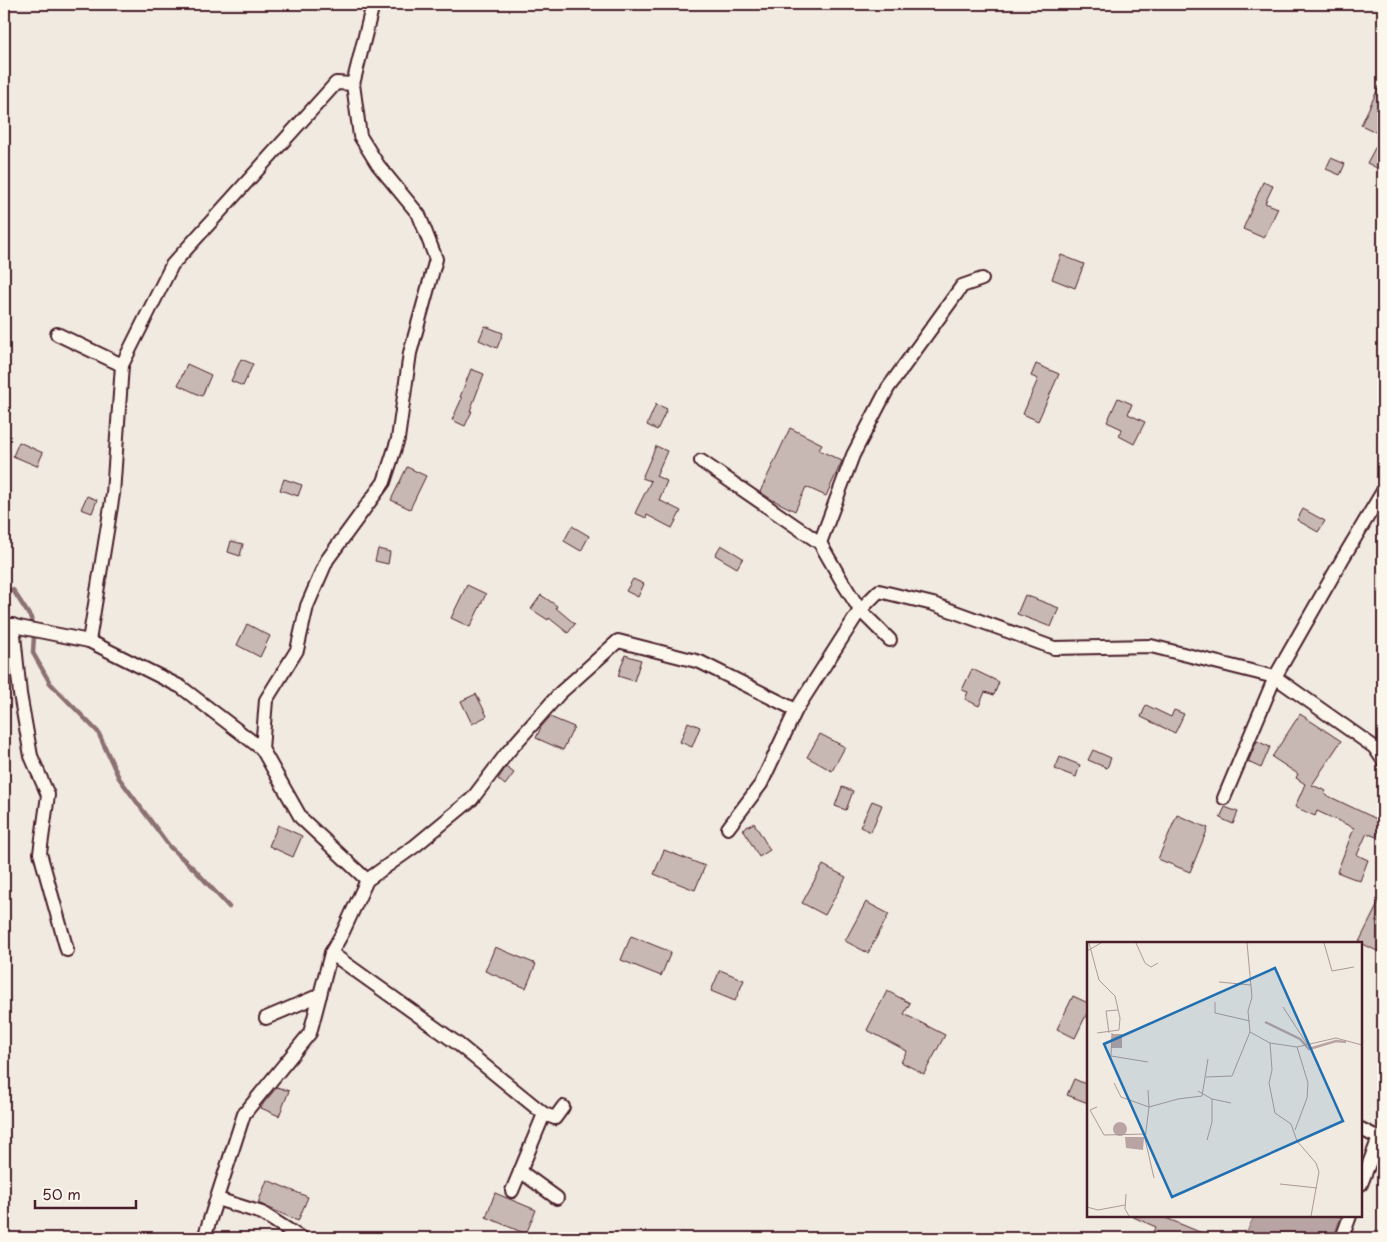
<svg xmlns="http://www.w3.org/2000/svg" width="1387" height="1242" viewBox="0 0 1387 1242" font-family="'Playpen Sans',sans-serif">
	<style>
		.water { fill: #b8a4a2; stroke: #8c6f72 }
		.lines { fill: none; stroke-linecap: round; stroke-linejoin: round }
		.stream { stroke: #8c6f72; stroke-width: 4.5 }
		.building { fill: #c8b8b3; stroke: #4a1f2b }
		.street-casing { stroke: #4a1f2b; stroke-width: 16 }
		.street { stroke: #fbf7ec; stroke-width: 12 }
		.inset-river { fill: none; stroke: #b8a4a2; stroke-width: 2.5 }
		.inset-road { fill: none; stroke: #ae9998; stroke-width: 1 }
		.view { fill: #1f6fb2; fill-opacity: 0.15; stroke: #1f6fb2; stroke-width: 2.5 }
		.inset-edge { fill: none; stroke: #4a1f2b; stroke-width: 2.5 }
	</style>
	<rect width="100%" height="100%" fill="#f0eae0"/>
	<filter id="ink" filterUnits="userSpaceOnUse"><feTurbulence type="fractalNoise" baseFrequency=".02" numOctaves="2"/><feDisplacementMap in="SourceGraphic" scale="10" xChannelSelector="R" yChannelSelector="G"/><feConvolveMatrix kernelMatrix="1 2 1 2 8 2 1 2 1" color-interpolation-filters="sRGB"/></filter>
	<g filter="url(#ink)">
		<!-- water -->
		<polygon class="water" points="1254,1216 1341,1216 1333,1238 1244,1238"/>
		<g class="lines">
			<!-- stream -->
			<polyline class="stream" points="4,590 13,590 31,618 34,635 33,653 50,683 98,732 119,778 170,847 195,870 229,907"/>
		</g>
		<!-- building -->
		<g class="building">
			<polygon points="1383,78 1383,171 1367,163 1382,135 1361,125"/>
			<polygon points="1331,158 1345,164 1340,175 1326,169"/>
			<polygon points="1263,182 1273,186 1265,203 1278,208 1264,238 1243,229"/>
			<polygon points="1061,255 1084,264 1075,288 1052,279"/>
			<polygon points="485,326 503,333 497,348 479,340"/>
			<polygon points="241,359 253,364 243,386 231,381"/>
			<polygon points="187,364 211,375 202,396 178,385"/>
			<polygon points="1036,364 1059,374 1038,421 1023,414 1038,379 1031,376"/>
			<polygon points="471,369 484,374 470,411 472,411 465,426 452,420 462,398 460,397"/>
			<polygon points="1118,398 1132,404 1128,414 1145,422 1134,444 1119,436 1122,429 1107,422"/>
			<polygon points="656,404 667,409 657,430 647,425"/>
			<polygon points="790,428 822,444 819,450 842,461 826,496 806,487 795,511 771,499 760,492"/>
			<polygon points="19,442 43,453 37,466 13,456"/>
			<polygon points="656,446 667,451 656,476 667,481 659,500 681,511 672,528 647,515 646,518 635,513 651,481 642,478"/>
			<polygon points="407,467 426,476 410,509 391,500"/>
			<polygon points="284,479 302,485 298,496 280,490"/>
			<polygon points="87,496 97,500 92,513 81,509"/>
			<polygon points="1303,509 1325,521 1318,532 1297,520"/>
			<polygon points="572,526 589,536 581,551 564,541"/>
			<polygon points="231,541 243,544 240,556 228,552"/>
			<polygon points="721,545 743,558 737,568 715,555"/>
			<polygon points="378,549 390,552 388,564 375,561"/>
			<polygon points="633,579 644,584 638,597 626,591"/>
			<polygon points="467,585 486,594 470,627 451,618"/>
			<polygon points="541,595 557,606 556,608 575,624 568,633 549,618 548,620 531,609"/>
			<polygon points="1025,595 1059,608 1051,627 1017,614"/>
			<polygon points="247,624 270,636 260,657 237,645"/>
			<polygon points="625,655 641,660 634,681 618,676"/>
			<polygon points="972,669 999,682 994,695 985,692 979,706 965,699 968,692 962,690"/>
			<polygon points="476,694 487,716 472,724 461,701"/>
			<polygon points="1146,705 1171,717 1174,710 1184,714 1175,733 1141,717"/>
			<polygon points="1300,714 1341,741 1312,785 1326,791 1324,794 1383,822 1376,837 1367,833 1357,855 1368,860 1360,881 1337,872 1354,828 1317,811 1315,816 1295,807 1305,784 1296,778 1298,774 1272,757"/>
			<polygon points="550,717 574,727 563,750 536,738 541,727"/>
			<polygon points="688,722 700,727 692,747 680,742"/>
			<polygon points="820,734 845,747 832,771 807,757"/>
			<polygon points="1257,741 1270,747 1261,768 1248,762"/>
			<polygon points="1093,750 1111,758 1107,768 1088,760"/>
			<polygon points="1060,757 1080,765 1076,777 1055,769"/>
			<polygon points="506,767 514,773 505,785 498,779"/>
			<polygon points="842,787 853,791 846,810 835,806"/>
			<polygon points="872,801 882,805 871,832 860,827"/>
			<polygon points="1225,807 1238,812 1233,824 1220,818"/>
			<polygon points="1177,815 1208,828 1190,872 1158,859"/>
			<polygon points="754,823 770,850 759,857 743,829"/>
			<polygon points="278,825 302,836 293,857 269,846"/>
			<polygon points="664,850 705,866 695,890 654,874"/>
			<polygon points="823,865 846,877 825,915 802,903"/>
			<polygon points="1383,894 1383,954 1359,942"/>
			<polygon points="866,902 889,914 868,953 845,941"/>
			<polygon points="631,936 671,952 661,976 621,960"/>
			<polygon points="495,947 536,964 526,988 485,971"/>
			<polygon points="720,970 744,980 735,1001 711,991"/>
			<polygon points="887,991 910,1003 904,1014 945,1035 924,1074 901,1062 907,1051 867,1030"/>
			<polygon points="1073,996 1088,1003 1088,1011 1075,1038 1057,1029"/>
			<polygon points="1074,1079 1088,1085 1088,1103 1067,1095"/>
			<polygon points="277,1087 289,1091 279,1116 261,1108 263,1104"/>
			<polygon points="267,1180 308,1197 298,1221 258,1203"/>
			<polygon points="495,1193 536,1210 526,1234 486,1217"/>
			<polygon points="1131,1216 1161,1216 1214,1238 1169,1238 1153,1231 1156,1227"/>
		</g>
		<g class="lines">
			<defs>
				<g id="street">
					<polyline points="353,84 336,83 172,265 122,365 113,494 89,641 181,687 262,749 301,818 367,880"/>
					<polyline points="57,334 122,365"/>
					<polyline points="701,461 820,543 853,455 888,388 962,286 982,279"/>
					<polyline points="1383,491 1343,558 1275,677 1374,747 1383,760"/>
					<polyline points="820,543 843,583 860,610 890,640"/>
					<polyline points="4,624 89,641"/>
					<polyline points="13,625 20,694 31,756 48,795 40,853 67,950"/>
					<polyline points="262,749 266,700 297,650 307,606 327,560 384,482 398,439 410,353 436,259 419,215 378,165 360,136 353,84 373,4"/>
					<polyline points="728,828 761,784 796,710 860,610 879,591 933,604 1054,648 1151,646 1275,677 1224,798"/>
					<polyline points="331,953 458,1044 544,1114 512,1191"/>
					<polyline points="266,1018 320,995"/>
					<polyline points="544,1114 555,1118 563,1107"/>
					<polyline points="1361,1129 1379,1138 1361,1184"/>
					<polyline points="520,1171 557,1198"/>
					<polyline points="217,1199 262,1213 301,1238"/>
					<polyline points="204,1238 244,1114 310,1033 331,953 343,932 367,880 415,846 472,799 507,753 560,693 618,641 700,662 796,710"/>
					<polyline points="1342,1238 1350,1216"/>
				</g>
			</defs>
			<!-- street casing -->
			<use href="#street" class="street-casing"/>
			<!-- street -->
			<use href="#street" class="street"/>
		</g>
	</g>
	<!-- overview -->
	<g transform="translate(1087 942)">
		<rect width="275" height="275" fill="#f0eae0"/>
		<path d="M 25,92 L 35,92 L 35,106 L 24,106 ZM26 187a7 7 0 1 1 14 0a7 7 0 1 1-14 0ZM 38,195 L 57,195 L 56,208 L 39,206 Z" fill="#b8a4a2"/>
		<path class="inset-river" d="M 178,80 L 213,97 L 222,107 L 249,99 L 259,100"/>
		<path class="inset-road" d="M 2,1 L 12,38 L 28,54 L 33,76 L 32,88 L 10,91M 49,1 L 58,21 L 64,25 L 71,21M 237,1 L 245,29 L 267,25M 0,9 L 14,1M 132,40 L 164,43M 128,60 L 128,71 L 163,79M 196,65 L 220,102M 163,90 L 183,101 L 210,105 L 221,141 L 220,156 L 208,188M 22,91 L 19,69 L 31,68M 25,91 L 24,114 L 61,120M 183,101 L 185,128 L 182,141 L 188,171 L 204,182 L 210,199 L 229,221 L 232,230 L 224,274M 210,105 L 249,96 L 275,103M 119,135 L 145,134 L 163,90 L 161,69 L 165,55 L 160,1M 27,141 L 34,155 L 62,165 L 58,197 L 67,236M 61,148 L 62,165 L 91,157 L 115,154 L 121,117M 111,149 L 125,157M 10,165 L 3,168 L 17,193 L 59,192M 120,198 L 125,180 L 125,157 L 144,161M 193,242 L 230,246M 39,252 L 38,267 L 42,274M 0,265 L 11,268 L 38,263"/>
		<path class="view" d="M 188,26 L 256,179 L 85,255 L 17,102 Z"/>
		<rect width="275" height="275" class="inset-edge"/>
	</g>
	<!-- margin -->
	<rect width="1387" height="1242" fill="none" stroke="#fbf7ec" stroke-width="20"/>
	<rect x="10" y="10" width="1367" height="1222" fill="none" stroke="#4a1f2b" stroke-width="2" filter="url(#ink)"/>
	<!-- scale -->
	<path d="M35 1200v8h101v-8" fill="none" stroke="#4a1f2b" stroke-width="2.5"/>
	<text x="42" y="1200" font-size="15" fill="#4a1f2b" stroke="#fbf7ec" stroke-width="4" paint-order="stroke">50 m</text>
</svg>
